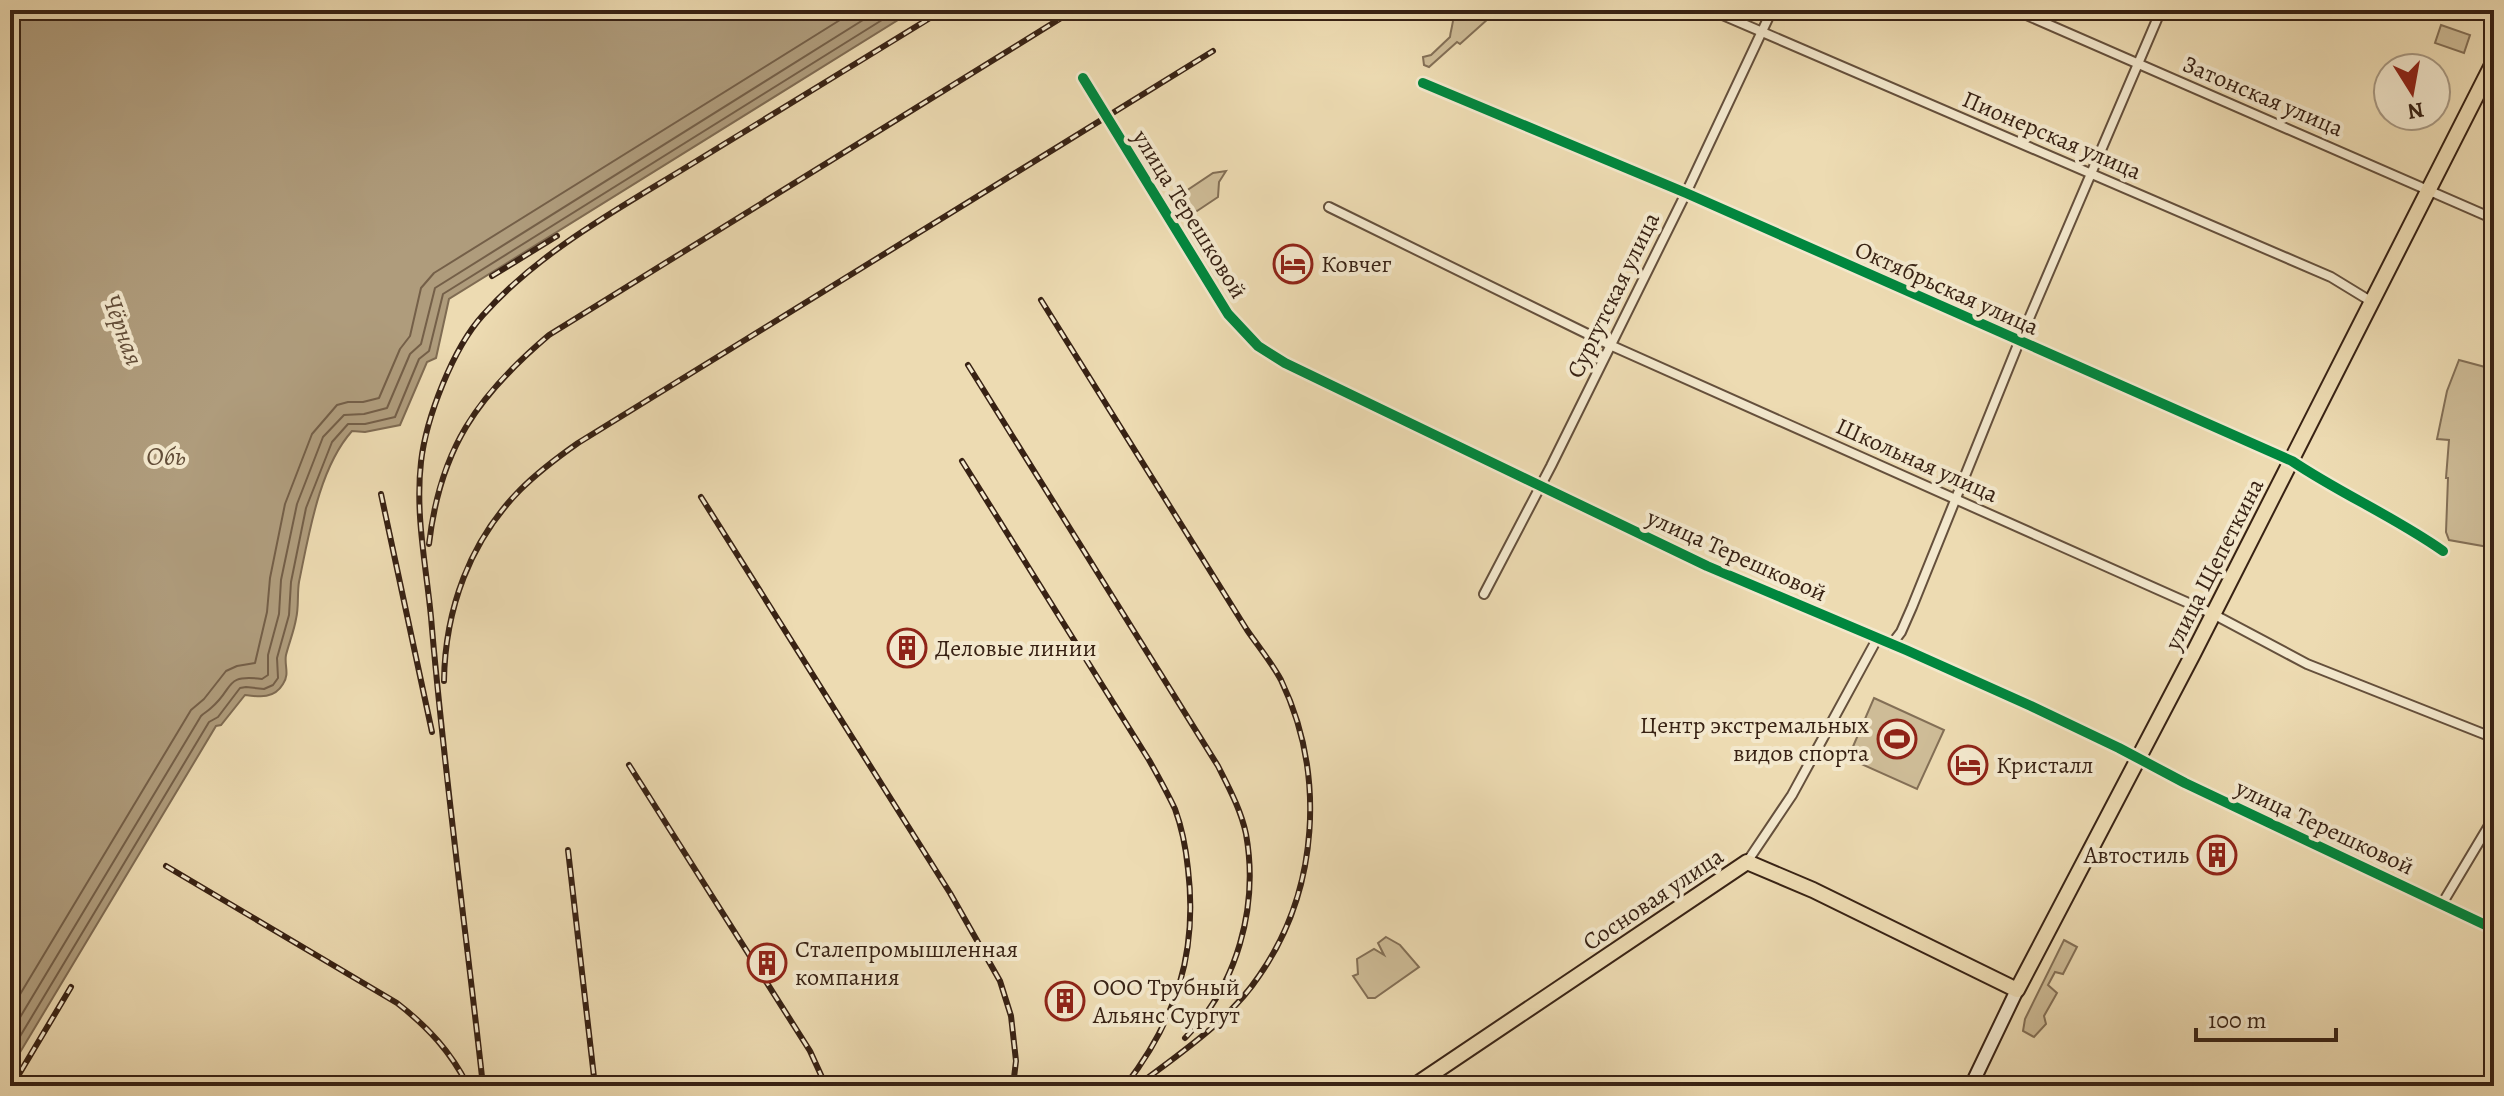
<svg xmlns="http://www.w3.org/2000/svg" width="2504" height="1096" viewBox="0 0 2504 1096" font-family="Alegreya,serif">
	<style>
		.green { fill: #cebc97; stroke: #836f56; stroke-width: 2 }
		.water { fill: #af9c7c; stroke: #7f6b52; stroke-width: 2 }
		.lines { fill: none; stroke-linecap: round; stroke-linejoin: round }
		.shore { stroke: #745f48; stroke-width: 2 }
		.minor-casing { stroke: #65503c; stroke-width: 12 }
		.secondary-casing { stroke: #382214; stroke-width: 16 }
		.primary-casing { stroke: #382214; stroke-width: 18 }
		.minor { stroke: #f3e8cd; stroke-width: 8 }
		.secondary { stroke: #f3e8cd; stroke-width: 12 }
		.primary { stroke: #eddbb2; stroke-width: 14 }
		.rail-casing { stroke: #382214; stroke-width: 6 }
		.rail { stroke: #f3e8cd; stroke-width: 3; stroke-dasharray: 9; stroke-linecap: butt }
		.cycleway-casing { stroke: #f3e8cd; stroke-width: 15 }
		.cycleway { stroke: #00873e; stroke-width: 10 }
		.labels { text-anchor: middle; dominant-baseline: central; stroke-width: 8; stroke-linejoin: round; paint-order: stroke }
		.street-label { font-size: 24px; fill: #382214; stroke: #f3e8cd }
		.poi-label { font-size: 24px; fill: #382214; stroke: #f3e8cd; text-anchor: start }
		.water-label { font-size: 26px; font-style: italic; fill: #624d38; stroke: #f3e8cd }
	</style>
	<rect width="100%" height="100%" fill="#eddbb2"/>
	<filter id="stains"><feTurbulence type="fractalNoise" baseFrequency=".0025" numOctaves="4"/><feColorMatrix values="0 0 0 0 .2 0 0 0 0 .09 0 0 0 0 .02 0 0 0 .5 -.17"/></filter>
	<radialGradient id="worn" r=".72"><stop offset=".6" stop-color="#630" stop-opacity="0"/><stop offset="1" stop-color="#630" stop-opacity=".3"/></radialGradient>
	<!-- green -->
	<g class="green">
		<path d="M 1453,10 L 1471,10 L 1475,14 L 1480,10 L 1498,10 L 1460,44 L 1457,42 L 1429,67 L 1424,65 L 1423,57 L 1431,55 L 1450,37 C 1451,27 1455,20 1453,10 Z"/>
		<polygon points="2441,25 2470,35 2464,53 2435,43"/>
		<polygon points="1226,171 1219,182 1218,197 1197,211 1188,209 1184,203 1183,193 1213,173"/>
		<polygon points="2459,360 2485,367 2494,373 2494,548 2449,540 2446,532 2448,478 2446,478 2449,440 2437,439 2447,391"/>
		<polygon points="1874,698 1944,730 1917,789 1848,758"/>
		<polygon points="1386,937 1400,945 1419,967 1375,998 1368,998 1353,976 1358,974 1357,959 1374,949 1384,955 1378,943"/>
		<polygon points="2064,940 2077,947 2063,974 2055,972 2048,985 2057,993 2044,1016 2046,1024 2034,1037 2023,1031 2025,1019"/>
	</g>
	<!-- water -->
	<path class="water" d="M 10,10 L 914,10 L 449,299 L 436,358 L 427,362 L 400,425 L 365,432 L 352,431 C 319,468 309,534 299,582 C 297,594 299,607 296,619 C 294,631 289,643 286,655 C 284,665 290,674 283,684 C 274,699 260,697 245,695 L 221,725 L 216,726 L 10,1069 Z"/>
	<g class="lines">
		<!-- shore -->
		<g class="shore">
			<polyline points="10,1011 191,710 204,699 226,671 237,666 255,663 267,612 270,578 285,504 312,434 337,405 348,402 363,402 379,398 400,349 410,336 421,288 434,273 856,10"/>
			<path d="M 10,1034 L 201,716 C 204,713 208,711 211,708 C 235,688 223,674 262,679 L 268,675 L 268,655 L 279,614 L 281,580 L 297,504 L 323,437 L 344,415 L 364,414 L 387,408 L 410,354 L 421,344 L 435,288 L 879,10"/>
			<polyline points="10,1053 209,722 218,717 240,688 246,687 264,689 273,685 278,678 277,658 289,615 291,582 306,508 332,442 348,424 365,424 395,417 419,359 429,351 443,294 898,10"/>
		</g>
		<defs>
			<g id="minor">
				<polyline points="1711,10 2331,277 2372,302"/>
				<polyline points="2015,10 2494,219"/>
				<polyline points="1083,78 1228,314 1258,346 1285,363 1707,566 1906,650 2031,706 2119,748 2185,783 2494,929"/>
				<path d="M 1423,83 L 1686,193 L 2292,461 C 2341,494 2395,517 2443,551"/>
				<polyline points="1329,207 1610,345 2213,614 2307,664 2494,738"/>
				<polyline points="1484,594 1551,466 1686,193 1772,10"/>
				<polyline points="1891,645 1901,632 1912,607 2019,342 2161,10"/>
				<polyline points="1747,862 1792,795 1877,639"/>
				<polyline points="2442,904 2494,817"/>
			</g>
			<polyline id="secondary" points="1971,1086 2017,990"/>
			<polyline id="primary" points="1414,1086 1747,862 1813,890 2017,990 2193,654 2494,61"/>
		</defs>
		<!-- minor casing -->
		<use href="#minor" class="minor-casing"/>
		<!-- secondary casing -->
		<use href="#secondary" class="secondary-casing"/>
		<!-- primary casing -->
		<use href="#primary" class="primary-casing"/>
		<!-- minor -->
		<use href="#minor" class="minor"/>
		<!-- secondary -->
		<use href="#secondary" class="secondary"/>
		<!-- primary -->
		<use href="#primary" class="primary"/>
		<defs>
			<g id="rail">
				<polyline points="492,276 557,236"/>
				<path d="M 1041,300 L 1247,630 C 1258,646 1272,663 1281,680 C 1326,774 1319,890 1259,976 C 1229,1021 1180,1053 1137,1086"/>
				<path d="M 968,365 L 1218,766 C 1229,788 1241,810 1246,834 C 1259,907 1237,986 1185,1038"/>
				<path d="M 962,461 L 1149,760 C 1158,776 1167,792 1175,809 C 1182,828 1186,849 1188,869 C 1198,953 1176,1020 1125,1086"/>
				<polyline points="381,494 432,732"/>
				<polyline points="701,497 950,893 1000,981 1011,1016 1016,1061 1013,1086"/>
				<path d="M 429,544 C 440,449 477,396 549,335 L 1074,10"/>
				<path d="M 444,681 C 445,609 470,541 520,490 C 538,472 558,457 578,443 L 1213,51"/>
				<polyline points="629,765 810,1051 826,1086"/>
				<polyline points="568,850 595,1086"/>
				<path d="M 166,866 L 397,1003 C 428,1027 451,1052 468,1086"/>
				<polyline points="12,1086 71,987"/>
				<path d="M 483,1086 C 466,930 444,773 431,617 C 426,565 415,514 421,462 C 426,418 453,348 483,315 C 540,251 618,209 690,165 C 774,113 859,62 943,10"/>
			</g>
		</defs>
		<!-- rail casing -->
		<use href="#rail" class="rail-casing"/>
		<!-- rail -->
		<use href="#rail" class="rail"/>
		<defs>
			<g id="cycleway">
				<polyline points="1083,78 1228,314 1258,346 1285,363 1707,566 1906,650 2031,706 2119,748 2185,783 2494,929"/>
				<path d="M 1423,83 L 1686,193 L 2292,461 C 2341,494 2395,517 2443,551"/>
			</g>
		</defs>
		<!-- cycleway casing -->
		<use href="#cycleway" class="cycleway-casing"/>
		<!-- cycleway -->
		<use href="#cycleway" class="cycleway"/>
	</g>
	<!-- icons -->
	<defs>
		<symbol id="hotel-ring" viewBox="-11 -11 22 22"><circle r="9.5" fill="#f3e8cd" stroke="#8f2418" stroke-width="1.5"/><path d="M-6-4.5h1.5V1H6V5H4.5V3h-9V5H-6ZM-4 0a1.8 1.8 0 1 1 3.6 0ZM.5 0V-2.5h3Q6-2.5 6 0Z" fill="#8f2418"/></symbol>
		<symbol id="building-ring" viewBox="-11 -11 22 22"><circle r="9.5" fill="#f3e8cd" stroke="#8f2418" stroke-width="1.5"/><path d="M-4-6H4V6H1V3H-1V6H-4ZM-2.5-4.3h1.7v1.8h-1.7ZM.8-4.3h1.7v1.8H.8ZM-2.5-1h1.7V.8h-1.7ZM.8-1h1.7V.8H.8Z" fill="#8f2418"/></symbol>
		<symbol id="stadium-ring" viewBox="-11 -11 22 22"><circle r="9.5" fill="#f3e8cd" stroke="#8f2418" stroke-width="1.5"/><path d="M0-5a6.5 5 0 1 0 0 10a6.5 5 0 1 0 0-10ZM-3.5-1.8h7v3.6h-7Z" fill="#8f2418"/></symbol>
	</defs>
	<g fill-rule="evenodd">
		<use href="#hotel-ring" x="1271" y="242" width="44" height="44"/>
		<use href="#building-ring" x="885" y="626" width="44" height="44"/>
		<use href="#stadium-ring" x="1875" y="717" width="44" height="44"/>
		<use href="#hotel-ring" x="1946" y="743" width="44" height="44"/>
		<use href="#building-ring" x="2195" y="833" width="44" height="44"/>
		<use href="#building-ring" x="745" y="941" width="44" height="44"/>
		<use href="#building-ring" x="1043" y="979" width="44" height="44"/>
	</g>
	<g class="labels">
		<!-- street labels -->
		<g class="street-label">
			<text transform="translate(2263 96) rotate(23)">Затонская улица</text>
			<text transform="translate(2052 135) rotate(23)">Пионерская улица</text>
			<text transform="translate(1190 214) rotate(58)">улица Терешковой</text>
			<text transform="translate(1947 288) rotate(24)">Октябрьская улица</text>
			<text transform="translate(1613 295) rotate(-64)">Сургутская улица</text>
			<text transform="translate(1917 460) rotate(24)">Школьная улица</text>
			<text transform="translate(1737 555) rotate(24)">улица Терешковой</text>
			<text transform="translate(2214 564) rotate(-63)">улица Щепеткина</text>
			<text transform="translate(2325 827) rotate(25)">улица Терешковой</text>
			<text transform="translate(1653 899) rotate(-34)">Сосновая улица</text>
		</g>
		<!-- poi labels -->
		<g class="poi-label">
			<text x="1321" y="264">Ковчег</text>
			<text x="935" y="648">Деловые линии</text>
			<text x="1869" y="725" text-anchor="end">Центр экстремальных<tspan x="1869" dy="28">видов спорта</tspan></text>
			<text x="1996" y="765">Кристалл</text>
			<text x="2189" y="855" text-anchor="end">Автостиль</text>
			<text x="795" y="949">Сталепромышленная<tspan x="795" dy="28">компания</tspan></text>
			<text x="1093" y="987">ООО Трубный<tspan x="1093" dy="28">Альянс Сургут</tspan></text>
		</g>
		<!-- water labels -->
		<g class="water-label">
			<text transform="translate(123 330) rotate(70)">Чёрная</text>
			<text x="166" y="456">Обь</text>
		</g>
	</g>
	<!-- margin -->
	<rect width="2504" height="1096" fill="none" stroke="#eddbb2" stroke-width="40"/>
	<rect x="12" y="12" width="2480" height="1072" fill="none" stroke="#382214" stroke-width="4"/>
	<rect x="20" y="20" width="2464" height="1056" fill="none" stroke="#382214" stroke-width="2"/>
	<!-- north arrow -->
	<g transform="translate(2412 92) rotate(169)"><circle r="38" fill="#f3e8cd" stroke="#a89983" stroke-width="2"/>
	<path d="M0-6L14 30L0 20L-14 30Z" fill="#8f2418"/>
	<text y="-12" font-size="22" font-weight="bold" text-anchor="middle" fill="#382214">N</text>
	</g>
	<!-- scale -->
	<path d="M2196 1028v12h140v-12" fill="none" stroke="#382214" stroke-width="4"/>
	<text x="2208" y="1028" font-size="24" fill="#382214" stroke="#f3e8cd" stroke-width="6" paint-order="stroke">100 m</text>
	<rect width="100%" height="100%" filter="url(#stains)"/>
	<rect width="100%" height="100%" fill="url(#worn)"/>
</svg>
